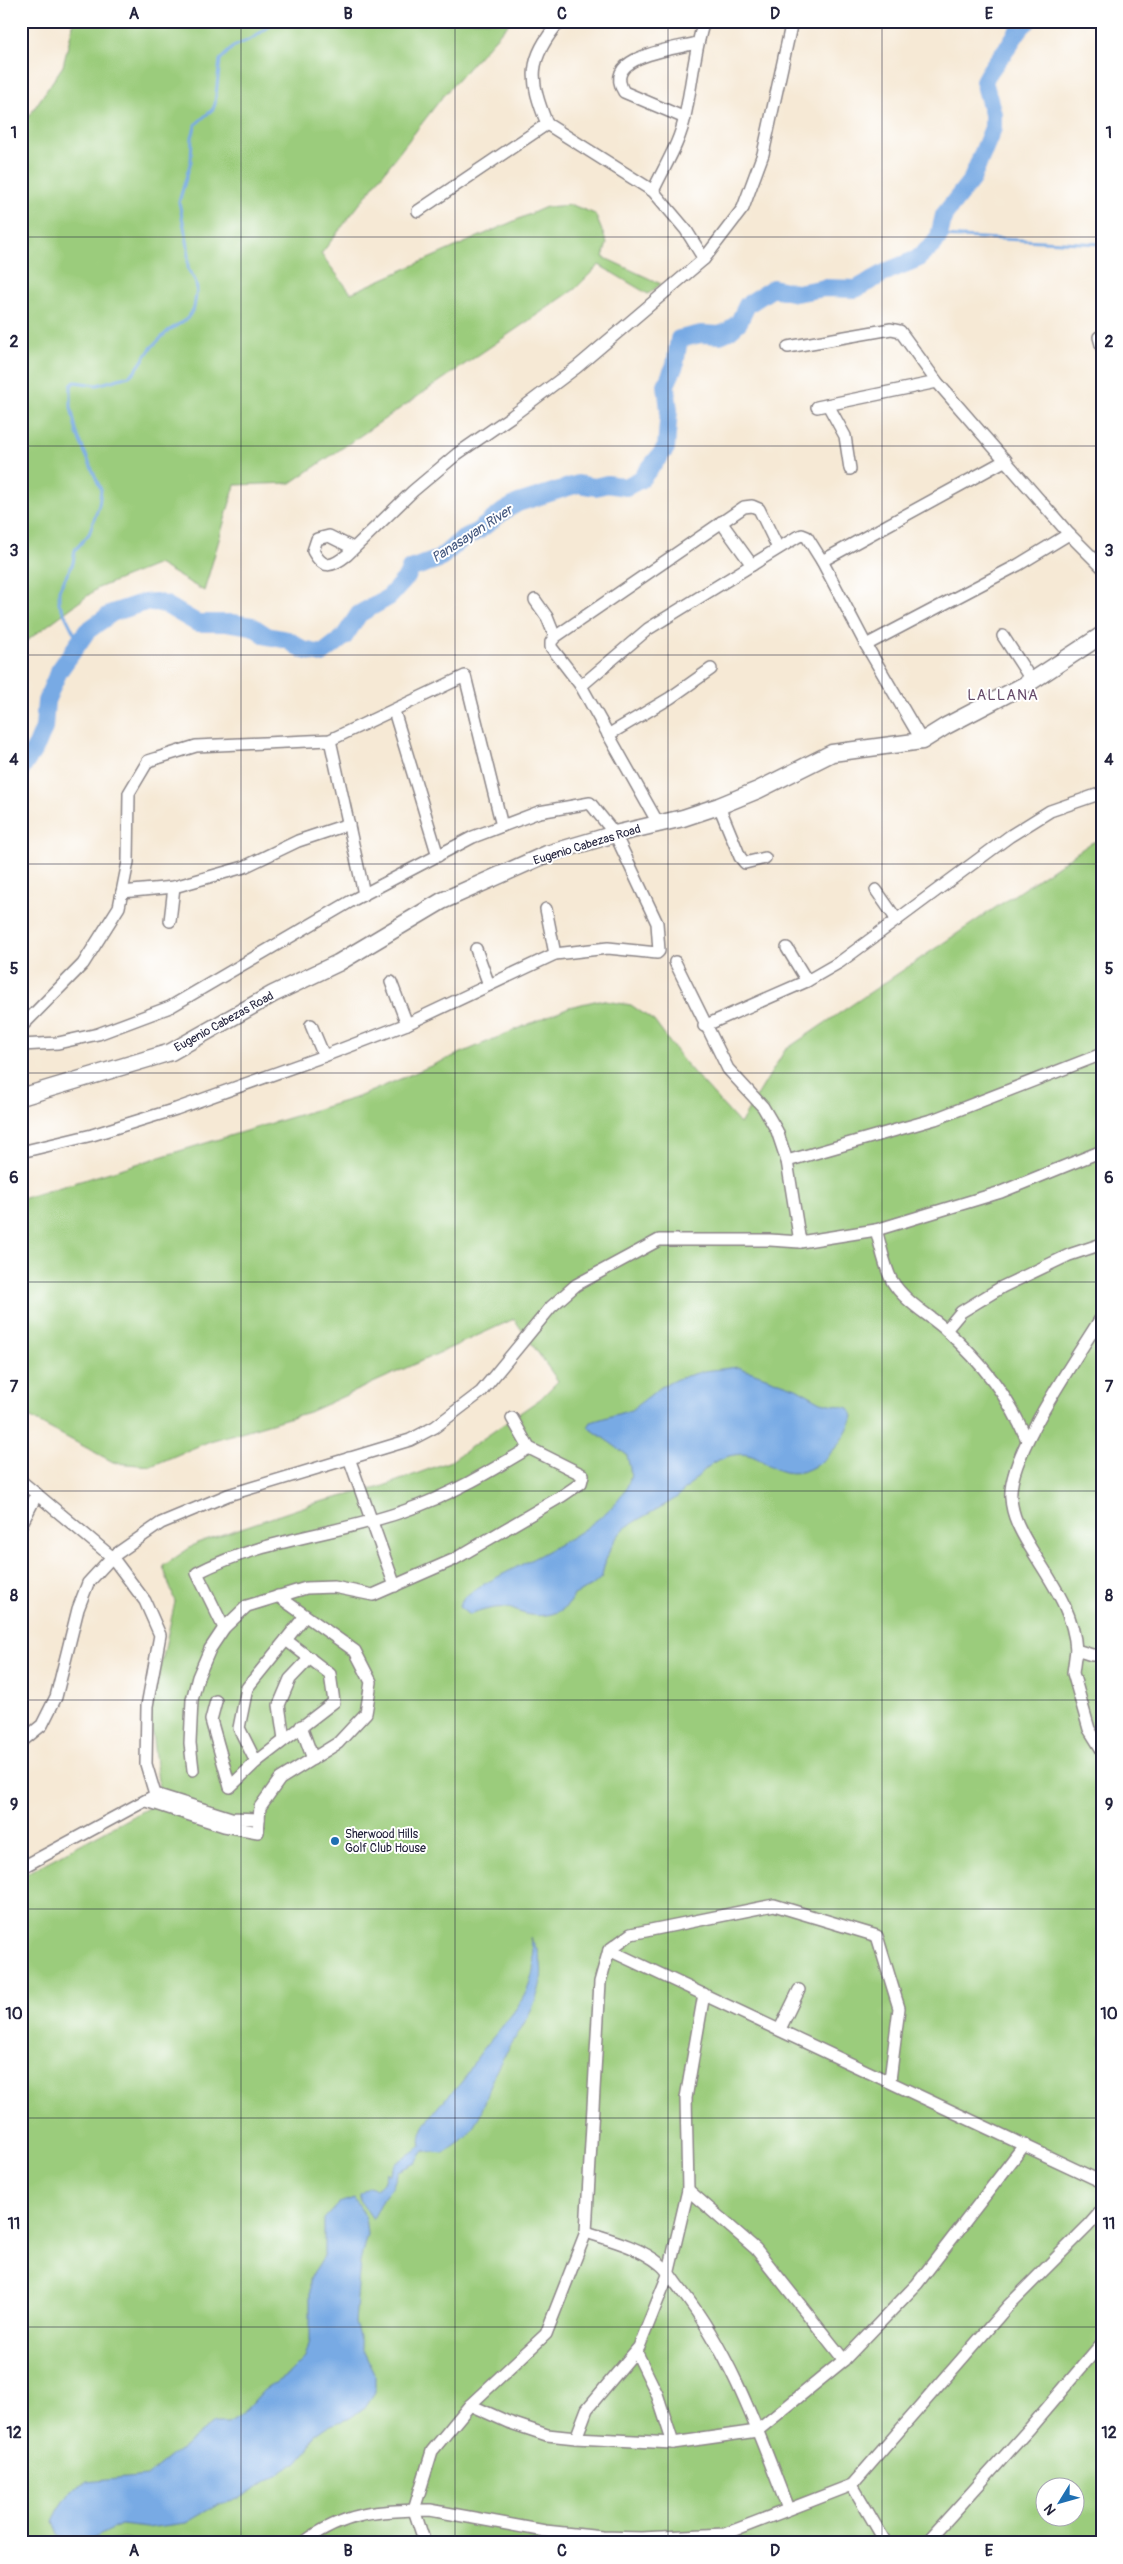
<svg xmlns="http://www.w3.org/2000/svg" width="1123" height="2564" viewBox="0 0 1123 2564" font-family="Pangolin,sans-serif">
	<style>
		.green { fill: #9bcc7c; stroke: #5e775c; fill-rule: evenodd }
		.water { fill: #78aae4; stroke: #4d6690 }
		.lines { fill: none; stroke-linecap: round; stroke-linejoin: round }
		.stream { stroke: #78aae4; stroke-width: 3 }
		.river { stroke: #78aae4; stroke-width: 18 }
		.street-casing { stroke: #8c8688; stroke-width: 14 }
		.secondary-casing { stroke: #8c8688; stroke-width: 19 }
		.street { stroke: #fff; stroke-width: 11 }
		.secondary { stroke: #fff; stroke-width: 16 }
		.grid { fill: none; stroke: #22223b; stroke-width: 1; stroke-opacity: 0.55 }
		.poi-dot { fill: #1f6fb2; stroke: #fff; stroke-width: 2 }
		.labels { text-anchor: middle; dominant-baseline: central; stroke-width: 4; stroke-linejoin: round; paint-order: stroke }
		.street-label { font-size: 12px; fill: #22223b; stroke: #fff }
		.poi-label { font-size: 12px; fill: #22223b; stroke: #fff; text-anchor: start }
		.water-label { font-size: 14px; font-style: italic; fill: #44587f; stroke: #fff }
		.quarter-label { font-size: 15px; letter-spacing: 1px; fill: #664b6a; stroke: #fff }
		.neatline { fill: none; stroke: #22223b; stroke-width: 2 }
		.grid-label { font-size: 16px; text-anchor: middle; font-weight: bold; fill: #22223b }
	</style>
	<rect width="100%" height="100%" fill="#fff"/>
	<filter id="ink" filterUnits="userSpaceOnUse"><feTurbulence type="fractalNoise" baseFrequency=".02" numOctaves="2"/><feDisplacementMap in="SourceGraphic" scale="10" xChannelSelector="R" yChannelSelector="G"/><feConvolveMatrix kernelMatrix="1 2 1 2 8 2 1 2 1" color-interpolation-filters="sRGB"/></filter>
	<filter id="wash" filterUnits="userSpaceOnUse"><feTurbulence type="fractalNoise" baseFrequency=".0096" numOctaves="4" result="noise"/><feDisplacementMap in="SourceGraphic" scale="20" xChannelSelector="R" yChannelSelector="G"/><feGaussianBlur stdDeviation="1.12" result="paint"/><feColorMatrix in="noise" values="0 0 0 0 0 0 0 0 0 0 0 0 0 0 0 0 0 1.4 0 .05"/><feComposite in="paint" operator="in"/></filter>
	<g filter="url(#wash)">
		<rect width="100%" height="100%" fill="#f6e9d5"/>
		<!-- green -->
		<g class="green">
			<polygon points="74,21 511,21 443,96 321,254 351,293 546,207 572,205 595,214 607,243 603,257 661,284 648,294 599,265 575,289 291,483 235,485 204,591 158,564 98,588 21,645 21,124 25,122 63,66"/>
			<path d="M 1102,839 L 1102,2543 L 142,2543 L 124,2538 L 104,2543 L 21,2543 L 21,1876 L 148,1808 L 159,1790 L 150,1715 L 175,1602 L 163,1566 L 197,1543 L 312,1504 L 381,1487 L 451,1461 L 540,1399 L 558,1381 L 514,1319 L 309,1412 L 210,1441 L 151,1466 L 115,1463 L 21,1413 L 21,1199 L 358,1097 L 569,1007 L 599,1000 L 631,1005 L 654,1021 L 684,1062 L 740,1124 L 785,1050 L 1091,843 ZM 1046,2486 L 1076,2486 L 1076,2516 L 1046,2516 Z"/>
		</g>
		<!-- water -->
		<g class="water">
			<path d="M 738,1367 L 796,1388 L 821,1402 L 849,1408 L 853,1416 C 844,1444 812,1484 778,1470 C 758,1461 753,1450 729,1456 C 704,1463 695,1483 676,1498 C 662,1508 631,1521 621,1532 C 611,1543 604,1562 602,1577 L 592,1586 L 574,1595 C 567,1615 541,1619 522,1613 C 517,1612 512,1608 507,1608 C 495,1606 481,1611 469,1615 L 459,1607 C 463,1594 482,1585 494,1579 C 530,1559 621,1520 630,1478 C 632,1472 628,1462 627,1455 L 588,1427 L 591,1422 L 631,1410 L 661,1387 L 677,1379 L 704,1371 Z"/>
			<path d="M 530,1938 C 563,1981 517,2030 498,2067 C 486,2091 484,2120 463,2139 C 457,2144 450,2148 444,2153 L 424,2151 L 415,2163 L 398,2171 L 393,2186 L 384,2197 L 373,2219 L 360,2201 L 360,2194 L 369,2187 L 375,2189 L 383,2183 L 387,2172 L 389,2175 L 395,2164 L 421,2146 C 415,2125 447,2098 460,2084 C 468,2075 472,2064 479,2055 C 506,2018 546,1989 530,1938 Z"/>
			<polygon points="354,2198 365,2216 367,2234 360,2261 355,2323 363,2350 375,2375 375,2392 365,2407 350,2418 328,2426 315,2435 308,2450 298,2462 238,2499 220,2503 186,2523 147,2528 121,2525 84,2543 68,2543 58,2535 53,2521 59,2509 72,2490 87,2482 147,2476 213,2423 228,2423 241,2415 264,2390 289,2374 305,2358 310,2340 310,2278 324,2256 324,2219 339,2203"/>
		</g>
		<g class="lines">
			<!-- stream -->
			<g class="stream">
				<polyline points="939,236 1102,244"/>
				<polyline points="78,641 59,603 59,590 73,563 75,550 89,534 99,505 101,490 77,434 71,407 71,385 75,382 97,385 129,376 136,370 151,348 168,331 187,319 194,308 197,289 195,280 188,269 188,246 179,202 191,161 192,137 196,124 213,109 215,104 220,60 233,47 253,38 276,21"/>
			</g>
			<!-- river -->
			<path class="river" d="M 21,770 L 37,745 L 44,728 L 46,701 L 59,671 L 87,631 L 112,613 L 142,603 L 156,602 L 166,605 L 197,623 L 232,623 L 252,626 L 267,636 L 288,640 L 303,650 L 322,654 L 344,637 L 359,614 L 389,597 L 407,577 L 410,569 L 439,559 L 462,539 L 478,531 L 504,511 L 518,503 L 578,484 L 595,487 L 607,484 L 626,487 L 641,479 L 666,448 L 669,410 L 666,385 L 675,365 L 679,339 L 701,334 L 720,335 L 729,331 L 739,322 L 747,305 L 773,288 L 796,293 L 825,288 L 856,289 L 890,270 L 917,259 L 934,244 L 939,236 L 944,215 L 972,179 L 993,128 L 993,114 L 984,81 C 991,67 999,59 1008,47 C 1015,37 1018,28 1028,21"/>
		</g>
	</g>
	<g filter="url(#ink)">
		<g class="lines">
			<defs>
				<g id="street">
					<path d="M 560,21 C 527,60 529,79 547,124 L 653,191 L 686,230 L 704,259"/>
					<path d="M 685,118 L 624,92 C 601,56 674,49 697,43"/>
					<path d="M 653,191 C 664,167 680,143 685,116 C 692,84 694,52 704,21"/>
					<polyline points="418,211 547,124"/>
					<polyline points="1099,337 1102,348"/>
					<polyline points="788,347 891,329 900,331 937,382 1069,534 1102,567"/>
					<polyline points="828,405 845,436 850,469"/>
					<polyline points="817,407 937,382"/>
					<polyline points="721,522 752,565"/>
					<path d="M 353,548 L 329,536 L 317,539 L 313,551 C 323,569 331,568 347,555 L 413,491 L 457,454 L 512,416 L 577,367 L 704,259 L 743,208 L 763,154 L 792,21"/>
					<polyline points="822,561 866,645 922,741"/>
					<polyline points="535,600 547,617 555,637"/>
					<polyline points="1003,636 1032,681"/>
					<polyline points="866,645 1018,565 1069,534"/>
					<polyline points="581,686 551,647 551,642 555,637 744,507 752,506 759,509 778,548"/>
					<polyline points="394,711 438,856"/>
					<polyline points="608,735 670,698 711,669"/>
					<polyline points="330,740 364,894"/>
					<polyline points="719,806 740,857 745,863 765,858"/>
					<polyline points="658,823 581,686 648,629 797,537 802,535 807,537 822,561 1006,460"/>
					<polyline points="876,890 897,920"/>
					<polyline points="122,892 174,887 244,867 298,841 349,824"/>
					<polyline points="546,909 555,954"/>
					<polyline points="170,921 174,887"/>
					<polyline points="787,948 807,981"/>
					<polyline points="476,949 489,985"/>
					<polyline points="675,962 728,1069 763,1107 777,1131 787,1161 800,1242"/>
					<polyline points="391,982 407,1024"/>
					<polyline points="311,1025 324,1056"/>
					<polyline points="704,1026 807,981 840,962 1010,836 1050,811 1102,793"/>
					<polyline points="21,1027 83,964 119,907 128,862 129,793 148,761 196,746 330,740 465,676 502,826"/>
					<polyline points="21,1045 58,1043 98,1034 170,1007 353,900 473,837 539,812 590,803 615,834 657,923 659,951 657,953 608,948 555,954 407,1024 324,1056 176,1109 92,1135 21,1152"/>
					<polyline points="787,1161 935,1119 1102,1054"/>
					<path d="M 876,1230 C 881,1246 884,1266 892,1281 C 905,1302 928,1314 946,1330 C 983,1364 1007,1394 1027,1440"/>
					<path d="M 1102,1316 C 1078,1356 1007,1455 1011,1498 C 1012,1516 1021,1532 1030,1547 C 1050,1580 1074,1611 1076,1650 L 1092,1655 L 1102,1655"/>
					<polyline points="946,1330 961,1312 1002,1287 1069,1255 1102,1244"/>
					<polyline points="349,1458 395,1586"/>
					<polyline points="21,1481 112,1557 145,1601 160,1635 147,1706 146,1764 155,1794"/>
					<polyline points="21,1525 37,1494"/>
					<path d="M 224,1628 L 197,1573 C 262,1539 336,1535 404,1511 C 449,1496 489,1472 529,1448"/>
					<polyline points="1076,1650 1073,1673 1089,1729 1102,1750"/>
					<polyline points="216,1701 211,1720 230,1787 256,1762 334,1702 330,1674 286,1640"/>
					<polyline points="301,1726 313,1759"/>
					<polyline points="284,1739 279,1705 290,1679 310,1658"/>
					<polyline points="21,1742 42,1725 56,1697 78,1609 88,1583 112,1557 161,1523 228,1495 410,1440 435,1427 481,1392 551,1307 576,1285 659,1240 770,1240 800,1242 876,1230 1001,1192 1102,1151"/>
					<polyline points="256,1762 239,1728 247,1688 305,1616"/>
					<polyline points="193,1770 190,1743 192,1700 198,1677 210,1649 224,1628 247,1606 306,1588 334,1587 373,1595 453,1560 562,1496 581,1483 583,1475 529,1448 512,1418"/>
					<polyline points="155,1794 231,1818 259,1819"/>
					<polyline points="147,1801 224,1826 258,1832 260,1807 280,1779 338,1743 366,1713 371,1682 355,1651 278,1596"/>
					<polyline points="21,1868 152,1797"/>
					<polyline points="609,1950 1102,2182"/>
					<polyline points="780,2029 799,1990"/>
					<polyline points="688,2190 756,2249 844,2360"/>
					<path d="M 586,2232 C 611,2240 639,2247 660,2264 C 668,2270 674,2282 681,2290 C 732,2355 759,2434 788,2509"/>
					<polyline points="636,2351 657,2394 673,2443"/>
					<polyline points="470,2405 508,2422 547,2435 576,2438 673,2443 757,2431 844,2360 917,2284 1025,2144"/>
					<polyline points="576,2438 587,2409 639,2347 668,2275 688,2190 686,2098 704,1994"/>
					<polyline points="852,2485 886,2543"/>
					<path d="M 303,2543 C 344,2512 380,2510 430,2510 L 545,2531 L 602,2537 L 641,2538 L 725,2534 L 852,2485 L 1008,2306 L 1088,2226 L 1102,2210"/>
					<polyline points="425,2543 414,2510 432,2451 470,2405 546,2334 586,2232 600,1982 609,1950 631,1934 774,1905 877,1936 899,2008 890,2080"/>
					<polyline points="926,2543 1030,2428 1102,2343"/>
				</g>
				<polyline id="secondary" points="21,1097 171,1052 273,994 338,963 442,901 547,854 615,834 683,818 719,806 758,790 832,753 922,741 946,726 1032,681 1102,635"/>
			</defs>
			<!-- street casing -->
			<use href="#street" class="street-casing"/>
			<!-- secondary casing -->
			<use href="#secondary" class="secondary-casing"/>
			<!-- street -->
			<use href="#street" class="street"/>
			<!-- secondary -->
			<use href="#secondary" class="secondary"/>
		</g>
	</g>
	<!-- grid -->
	<path class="grid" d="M 241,21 L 241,2543M 455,21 L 455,2543M 668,21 L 668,2543M 882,21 L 882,2543M 21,237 L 1102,237M 21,446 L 1102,446M 21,655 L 1102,655M 21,864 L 1102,864M 21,1073 L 1102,1073M 21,1282 L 1102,1282M 21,1491 L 1102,1491M 21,1700 L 1102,1700M 21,1909 L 1102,1909M 21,2118 L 1102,2118M 21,2327 L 1102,2327"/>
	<!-- markers -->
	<circle class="poi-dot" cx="335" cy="1841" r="5"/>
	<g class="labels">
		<!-- street labels -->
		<g class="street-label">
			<text transform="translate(587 845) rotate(-17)">Eugenio Cabezas Road</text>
			<text transform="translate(224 1022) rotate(-29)">Eugenio Cabezas Road</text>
		</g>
		<!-- poi labels -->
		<g class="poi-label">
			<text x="345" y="1834">Sherwood Hills<tspan x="345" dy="14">Golf Club House</tspan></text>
		</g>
		<!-- water labels -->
		<g class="water-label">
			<text transform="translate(472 534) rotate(-33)">Panasayan River</text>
		</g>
		<!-- quarter labels -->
		<g class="quarter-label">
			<text x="1003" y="695">LALLANA</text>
		</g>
	</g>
	<!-- margin -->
	<rect width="1123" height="2564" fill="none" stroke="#fff" stroke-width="55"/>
	<!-- north arrow -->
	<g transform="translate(1060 2502) rotate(233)"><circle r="24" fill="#ffffff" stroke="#a7a7b1"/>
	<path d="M0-4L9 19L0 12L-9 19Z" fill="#1f6fb2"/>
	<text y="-8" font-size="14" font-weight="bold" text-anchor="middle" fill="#22223b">N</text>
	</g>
	<rect x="28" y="28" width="1068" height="2508" class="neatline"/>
	<g class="grid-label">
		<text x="134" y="19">A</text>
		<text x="348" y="19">B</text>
		<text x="562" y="19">C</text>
		<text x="775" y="19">D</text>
		<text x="989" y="19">E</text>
		<text x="14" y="138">1</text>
		<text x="1109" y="138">1</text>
		<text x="14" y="347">2</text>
		<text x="1109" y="347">2</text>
		<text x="14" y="556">3</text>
		<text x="1109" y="556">3</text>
		<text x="14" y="765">4</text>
		<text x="1109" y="765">4</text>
		<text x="14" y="974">5</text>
		<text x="1109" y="974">5</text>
		<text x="14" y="1183">6</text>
		<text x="1109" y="1183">6</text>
		<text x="14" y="1392">7</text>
		<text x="1109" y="1392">7</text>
		<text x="14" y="1601">8</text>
		<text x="1109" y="1601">8</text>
		<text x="14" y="1810">9</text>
		<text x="1109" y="1810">9</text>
		<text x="14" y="2019">10</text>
		<text x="1109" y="2019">10</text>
		<text x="14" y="2229">11</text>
		<text x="1109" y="2229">11</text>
		<text x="14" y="2438">12</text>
		<text x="1109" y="2438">12</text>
		<text x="134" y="2556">A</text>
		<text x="348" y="2556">B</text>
		<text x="562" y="2556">C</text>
		<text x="775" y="2556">D</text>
		<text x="989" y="2556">E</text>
	</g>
</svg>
